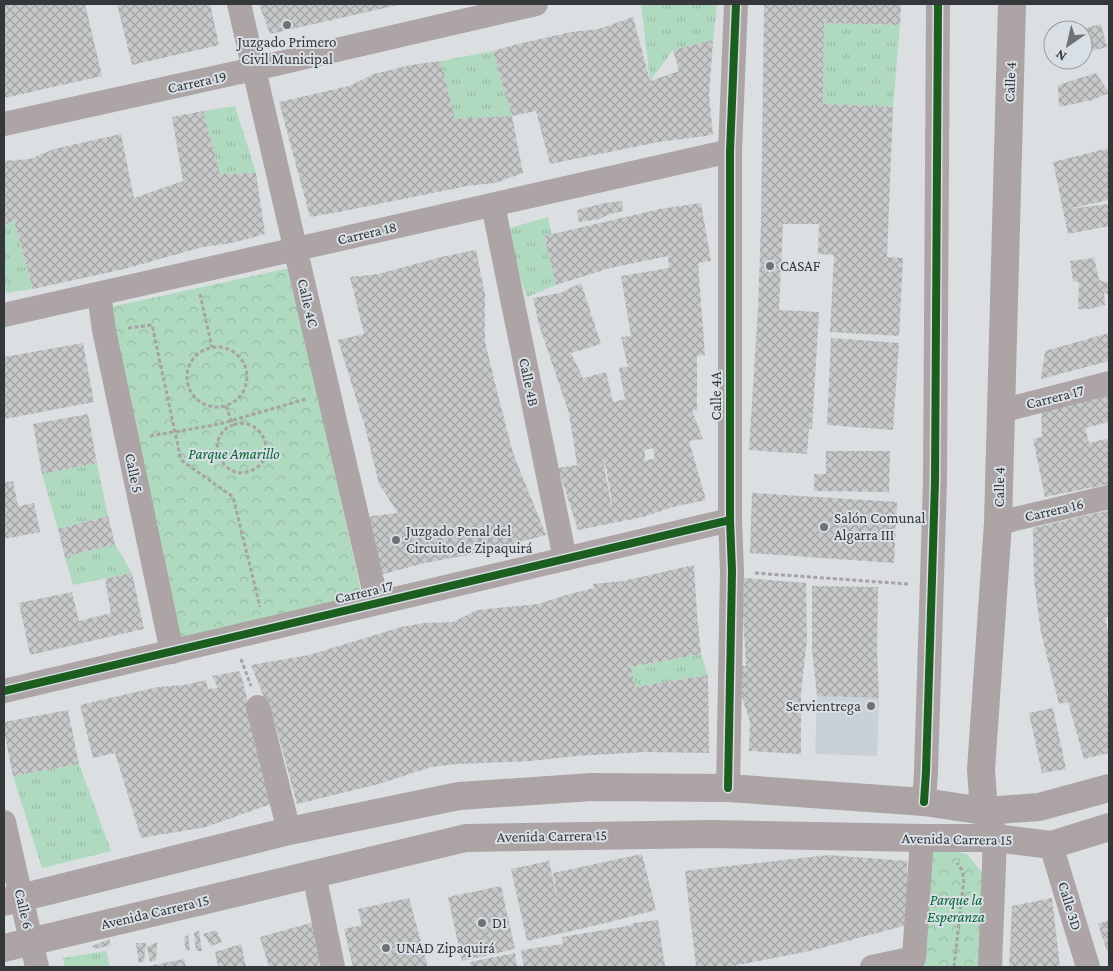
<svg xmlns="http://www.w3.org/2000/svg" width="1113" height="971" viewBox="0 0 1113 971" font-family="'Crimson Pro',serif">
	<style>
		.built { fill: #c8d1d8 }
		.grass { fill: url(#grass-tufts) }
		.park { fill: url(#park-crowns) }
		.building { fill: url(#building-cross-hatch); fill-rule: evenodd }
		.lines { fill: none; stroke-linecap: round; stroke-linejoin: round }
		.path { stroke: #a7a3a4; stroke-width: 3; stroke-dasharray: 4 2.5; stroke-linecap: butt }
		.minor { stroke: #ada4a5; stroke-width: 24 }
		.secondary { stroke: #aba3a4; stroke-width: 28 }
		.cycleway-casing { stroke: #d8dfe5; stroke-width: 11 }
		.cycleway { stroke: #1b5e20; stroke-width: 8 }
		.poi-dot { fill: #6f7275; stroke: #d8dfe5; stroke-width: 2 }
		.labels { text-anchor: middle; dominant-baseline: central; stroke-width: 4; stroke-linejoin: round; paint-order: stroke }
		.poi-label { font-size: 15px; fill: #35383b; stroke: #d8dfe5; text-anchor: start }
		.street-label { font-size: 15px; fill: #35383b; stroke: #d8dfe5 }
		.park-label { font-size: 15px; font-style: italic; fill: #066838; stroke: #d8dfe5 }
	</style>
	<defs>
		<pattern id="grass-tufts" width="24" height="20" patternUnits="userSpaceOnUse" patternTransform="scale(1.25)"><rect width="24" height="20" fill="#afdabf"/><path d="M3 7l-1-3M5 7V3M7 7l1-3M15 17l-1-3M17 17v-4M19 17l1-3" fill="none" stroke="#97bca5"/></pattern>
		<pattern id="park-crowns" width="20" height="18" patternUnits="userSpaceOnUse" patternTransform="scale(1.25)"><rect width="20" height="18" fill="#afdabf"/><path d="M2 6a3 3 0 1 1 6 0M12 15a3 3 0 1 1 6 0" fill="none" stroke="#97bca5"/></pattern>
		<pattern id="building-cross-hatch" width="8" height="8" patternUnits="userSpaceOnUse" patternTransform="scale(1.25)"><rect width="8" height="8" fill="#c7c8c8"/><path d="M0 0l8 8M0 8l8-8" fill="none" stroke="#a2a3a4"/></pattern>
	</defs>
	<rect width="100%" height="100%" fill="#dbdfe2"/>
	<!-- built -->
	<polygon class="built" points="817,696 879,698 877,756 815,754"/>
	<!-- grass -->
	<g class="grass">
		<polygon points="641,4 717,4 713,40 673,50 650,81"/>
		<polygon points="824,23 900,25 893,107 823,104"/>
		<polygon points="493,51 512,116 455,119 441,61"/>
		<polygon points="235,106 256,173 220,174 203,111"/>
		<polygon points="548,217 552,235 544,237 556,285 527,297 504,230"/>
		<polygon points="14,220 33,289 6,293 4,284 4,225"/>
		<polygon points="97,463 108,516 58,529 42,474"/>
		<polygon points="115,544 132,573 73,585 65,557"/>
		<polygon points="701,654 708,675 635,687 631,667"/>
		<polygon points="79,764 111,851 42,868 13,776"/>
		<polygon points="106,951 110,967 65,967 63,958"/>
	</g>
	<!-- park -->
	<g class="park">
		<polygon points="289,268 363,600 179,639 106,308"/>
		<polygon points="927,846 967,854 983,874 983,967 907,967 925,962"/>
	</g>
	<!-- building -->
	<g class="building">
		<polygon points="4,4 85,4 102,76 4,98"/>
		<polygon points="117,4 210,4 219,45 132,65"/>
		<polygon points="259,4 398,4 398,5 270,34"/>
		<polygon points="764,4 901,4 900,25 824,23 823,104 893,107 887,257 903,258 899,336 830,332 834,255 818,254 819,224 783,224 779,310 819,312 812,429 754,425 809,429 807,454 749,450 758,308 761,223"/>
		<polygon points="633,17 650,81 679,71 673,50 713,40 709,96 713,135 659,142 550,164 536,111 512,116 493,51 518,44 571,32 599,29"/>
		<polygon points="1101,24 1107,47 1083,53 1083,29"/>
		<polygon points="441,61 455,119 512,116 523,173 495,183 467,186 344,211 310,217 279,102 349,86 374,74 411,65"/>
		<polygon points="1096,73 1109,93 1092,100 1059,107 1058,85"/>
		<polygon points="203,111 220,174 256,173 265,234 232,243 203,247 124,269 33,289 14,220 4,225 4,161 30,159 54,149 121,134 134,198 183,181 172,117"/>
		<polygon points="1109,148 1109,200 1067,209 1109,204 1109,226 1068,234 1053,162"/>
		<polygon points="622,201 623,211 607,215 599,219 579,222 577,210 605,203"/>
		<path d="M 701,203 L 711,261 L 698,263 L 705,355 L 697,356 L 697,410 L 692,411 L 703,439 L 689,441 L 706,500 L 673,507 L 643,517 L 578,530 L 558,468 L 577,465 L 569,413 L 539,325 L 533,298 L 560,293 L 581,283 L 601,344 L 571,353 L 583,378 L 606,372 L 613,402 L 625,399 L 619,368 L 628,367 L 621,337 L 631,336 L 621,276 L 669,268 L 668,256 L 610,268 L 556,285 L 544,236 L 660,209 ZM 653,448 L 655,458 L 645,461 L 645,450 ZM 603,460 L 606,467 L 612,503 L 611,503 Z"/>
		<polygon points="476,250 485,295 485,342 498,395 513,453 546,535 478,553 425,563 383,574 364,517 398,513 379,484 365,427 338,340 364,334 350,277 379,274 441,257"/>
		<polygon points="1094,258 1099,280 1108,283 1109,294 1104,293 1105,305 1089,309 1078,309 1079,282 1073,281 1070,261"/>
		<polygon points="1109,333 1109,361 1041,379 1045,351"/>
		<polygon points="831,338 899,343 893,430 827,425"/>
		<polygon points="83,343 94,402 4,419 4,357"/>
		<polygon points="1109,392 1109,422 1085,428 1089,443 1109,438 1109,484 1045,497 1033,439 1042,437 1041,411"/>
		<polygon points="88,414 97,463 42,474 33,424"/>
		<polygon points="826,451 890,451 889,492 814,491 814,474 826,474"/>
		<polygon points="13,481 18,506 34,503 40,532 4,539 4,483"/>
		<polygon points="752,493 897,502 894,563 750,553"/>
		<polygon points="1109,510 1109,617 1105,618 1109,635 1109,692 1107,693 1109,701 1109,753 1084,759 1068,702 1059,704 1041,633 1034,580 1033,528"/>
		<polygon points="108,516 115,544 65,557 58,529"/>
		<polygon points="694,565 697,615 701,654 631,667 635,687 708,675 709,753 646,752 577,756 531,761 458,764 431,767 379,784 297,804 276,727 251,665 309,655 401,627 425,623 453,622 477,610 538,604 566,595 594,588 593,584 623,581"/>
		<polygon points="132,573 144,629 30,655 19,603 72,592 79,621 111,613 105,579"/>
		<polygon points="744,578 806,583 807,640 801,693 801,754 749,751 750,722 742,697 742,666 746,666 743,614"/>
		<polygon points="812,586 878,587 877,650 879,698 817,696 812,649"/>
		<polygon points="240,671 274,803 206,827 141,838 115,753 93,758 80,705 158,687 184,685 206,680 208,689 218,688 212,676"/>
		<polygon points="1053,708 1066,769 1042,773 1029,713"/>
		<polygon points="68,710 79,764 13,776 4,731 4,722"/>
		<polygon points="642,854 656,910 598,925 527,941 511,869 549,861 558,902 553,873"/>
		<polygon points="829,855 907,861 907,925 810,951 728,967 696,967 685,871"/>
		<polygon points="501,886 515,949 462,961 448,897"/>
		<polygon points="409,898 428,967 353,967 344,929 362,925 358,909"/>
		<polygon points="1052,898 1060,967 1009,967 1012,906"/>
		<polygon points="658,920 665,967 524,967 521,950 563,944 562,937 633,925 635,932 633,923"/>
		<polygon points="1109,920 1109,950 1107,951 1098,924"/>
		<polygon points="314,922 325,967 269,967 260,937"/>
		<polygon points="216,930 222,942 211,946 203,934"/>
		<polygon points="199,931 202,951 196,951 194,932"/>
		<polygon points="188,934 190,950 186,951 184,938"/>
		<polygon points="109,939 111,945 95,949 92,946"/>
		<polygon points="157,942 156,960 150,962 147,947"/>
		<polygon points="136,943 146,943 144,961 139,963"/>
		<polygon points="241,944 246,967 218,967 215,952"/>
		<polygon points="515,953 517,967 471,967 470,962"/>
		<polygon points="184,959 186,967 150,967 149,966"/>
	</g>
	<g class="lines">
		<!-- path -->
		<g class="path">
			<polyline points="200,294 212,347"/>
			<polyline points="128,328 152,325 181,460 233,497 260,607"/>
			<circle cx="217" cy="377" r="30"/>
			<path d="M 226,406 L 233,425 C 203,436 221,482 250,471 C 281,460 263,414 233,425"/>
			<polyline points="150,436 220,424 306,399"/>
			<polyline points="755,573 908,584"/>
			<polyline points="241,659 251,686"/>
			<polyline points="954,967 964,879 962,870 957,863"/>
		</g>
		<!-- minor -->
		<g class="minor">
			<polyline points="239,4 377,603"/>
			<polyline points="4,124 254,69 536,4"/>
			<polyline points="493,205 565,559"/>
			<polyline points="99,294 104,330 172,652"/>
			<polyline points="4,315 730,151"/>
			<polyline points="1001,411 1109,383"/>
			<polyline points="998,523 1109,497"/>
			<polyline points="4,691 730,520"/>
			<polyline points="258,707 289,831"/>
			<polyline points="728,788 732,571 730,520 730,151 736,4"/>
			<polyline points="924,802 926,772 935,482 938,4"/>
			<polyline points="4,822 37,967"/>
			<polyline points="1051,845 1088,967"/>
			<polyline points="314,874 333,967"/>
			<polyline points="872,967 914,958 922,838"/>
			<polyline points="990,967 995,838"/>
		</g>
		<!-- secondary -->
		<g class="secondary">
			<polyline points="991,827 984,811 981,770 998,523 1012,4"/>
			<polyline points="4,902 289,831 459,796 592,787 728,788 924,802 984,811 1039,807 1109,788"/>
			<polyline points="4,948 466,838 711,834 922,838 995,838 1051,845 1109,827"/>
		</g>
		<defs>
			<g id="cycleway">
				<polyline points="4,691 730,520"/>
				<polyline points="728,788 732,571 730,520 730,151 736,4"/>
				<polyline points="924,802 926,772 935,482 938,4"/>
			</g>
		</defs>
		<!-- cycleway casing -->
		<use href="#cycleway" class="cycleway-casing"/>
		<!-- cycleway -->
		<use href="#cycleway" class="cycleway"/>
	</g>
	<!-- markers -->
	<g class="poi-dot">
		<circle cx="287" cy="25" r="5"/>
		<circle cx="770" cy="266" r="5"/>
		<circle cx="824" cy="527" r="5"/>
		<circle cx="396" cy="540" r="5"/>
		<circle cx="871" cy="706" r="5"/>
		<circle cx="482" cy="923" r="5"/>
		<circle cx="386" cy="948" r="5"/>
	</g>
	<g class="labels">
		<!-- poi labels -->
		<g class="poi-label">
			<text x="287" y="42" text-anchor="middle">Juzgado Primero<tspan x="287" dy="17">Civil Municipal</tspan></text>
			<text x="780" y="266">CASAF</text>
			<text x="834" y="518">Salón Comunal<tspan x="834" dy="17">Algarra III</tspan></text>
			<text x="406" y="531">Juzgado Penal del<tspan x="406" dy="17">Circuito de Zipaquirá</tspan></text>
			<text x="861" y="706" text-anchor="end">Servientrega</text>
			<text x="492" y="923">D1</text>
			<text x="396" y="948">UNAD Zipaquirá</text>
		</g>
		<!-- street labels -->
		<g class="street-label">
			<text transform="translate(197 82) rotate(-12)">Carrera 19</text>
			<text transform="translate(1010 82) rotate(-88)">Calle 4</text>
			<text transform="translate(367 233) rotate(-13)">Carrera 18</text>
			<text transform="translate(308 303) rotate(77)">Calle 4C</text>
			<text transform="translate(529 382) rotate(78)">Calle 4B</text>
			<text transform="translate(716 396) rotate(-90)">Calle 4A</text>
			<text transform="translate(1055 397) rotate(-14)">Carrera 17</text>
			<text transform="translate(134 473) rotate(78)">Calle 5</text>
			<text transform="translate(999 487) rotate(-89)">Calle 4</text>
			<text transform="translate(1054 510) rotate(-13)">Carrera 16</text>
			<text transform="translate(364 592) rotate(-13)">Carrera 17</text>
			<text transform="translate(552 836) rotate(-1)">Avenida Carrera 15</text>
			<text transform="translate(957 839) rotate(1)">Avenida Carrera 15</text>
			<text transform="translate(1070 906) rotate(73)">Calle 3D</text>
			<text transform="translate(24 909) rotate(77)">Calle 6</text>
			<text transform="translate(155 912) rotate(-13)">Avenida Carrera 15</text>
		</g>
		<!-- park labels -->
		<g class="park-label">
			<text x="234" y="454">Parque Amarillo</text>
			<text x="956" y="900">Parque la<tspan x="956" dy="17">Esperanza</tspan></text>
		</g>
	</g>
	<!-- border -->
	<rect width="1113" height="971" fill="none" stroke="#35383b" stroke-width="10"/>
	<!-- north arrow -->
	<g transform="translate(1068 45) rotate(214)"><circle r="24" fill="#d8dfe5" stroke="#979ca1"/>
	<path d="M0-4L9 19L0 12L-9 19Z" fill="#6f7275"/>
	<text y="-8" font-size="14" font-weight="bold" text-anchor="middle" fill="#35383b">N</text>
	</g>
</svg>
